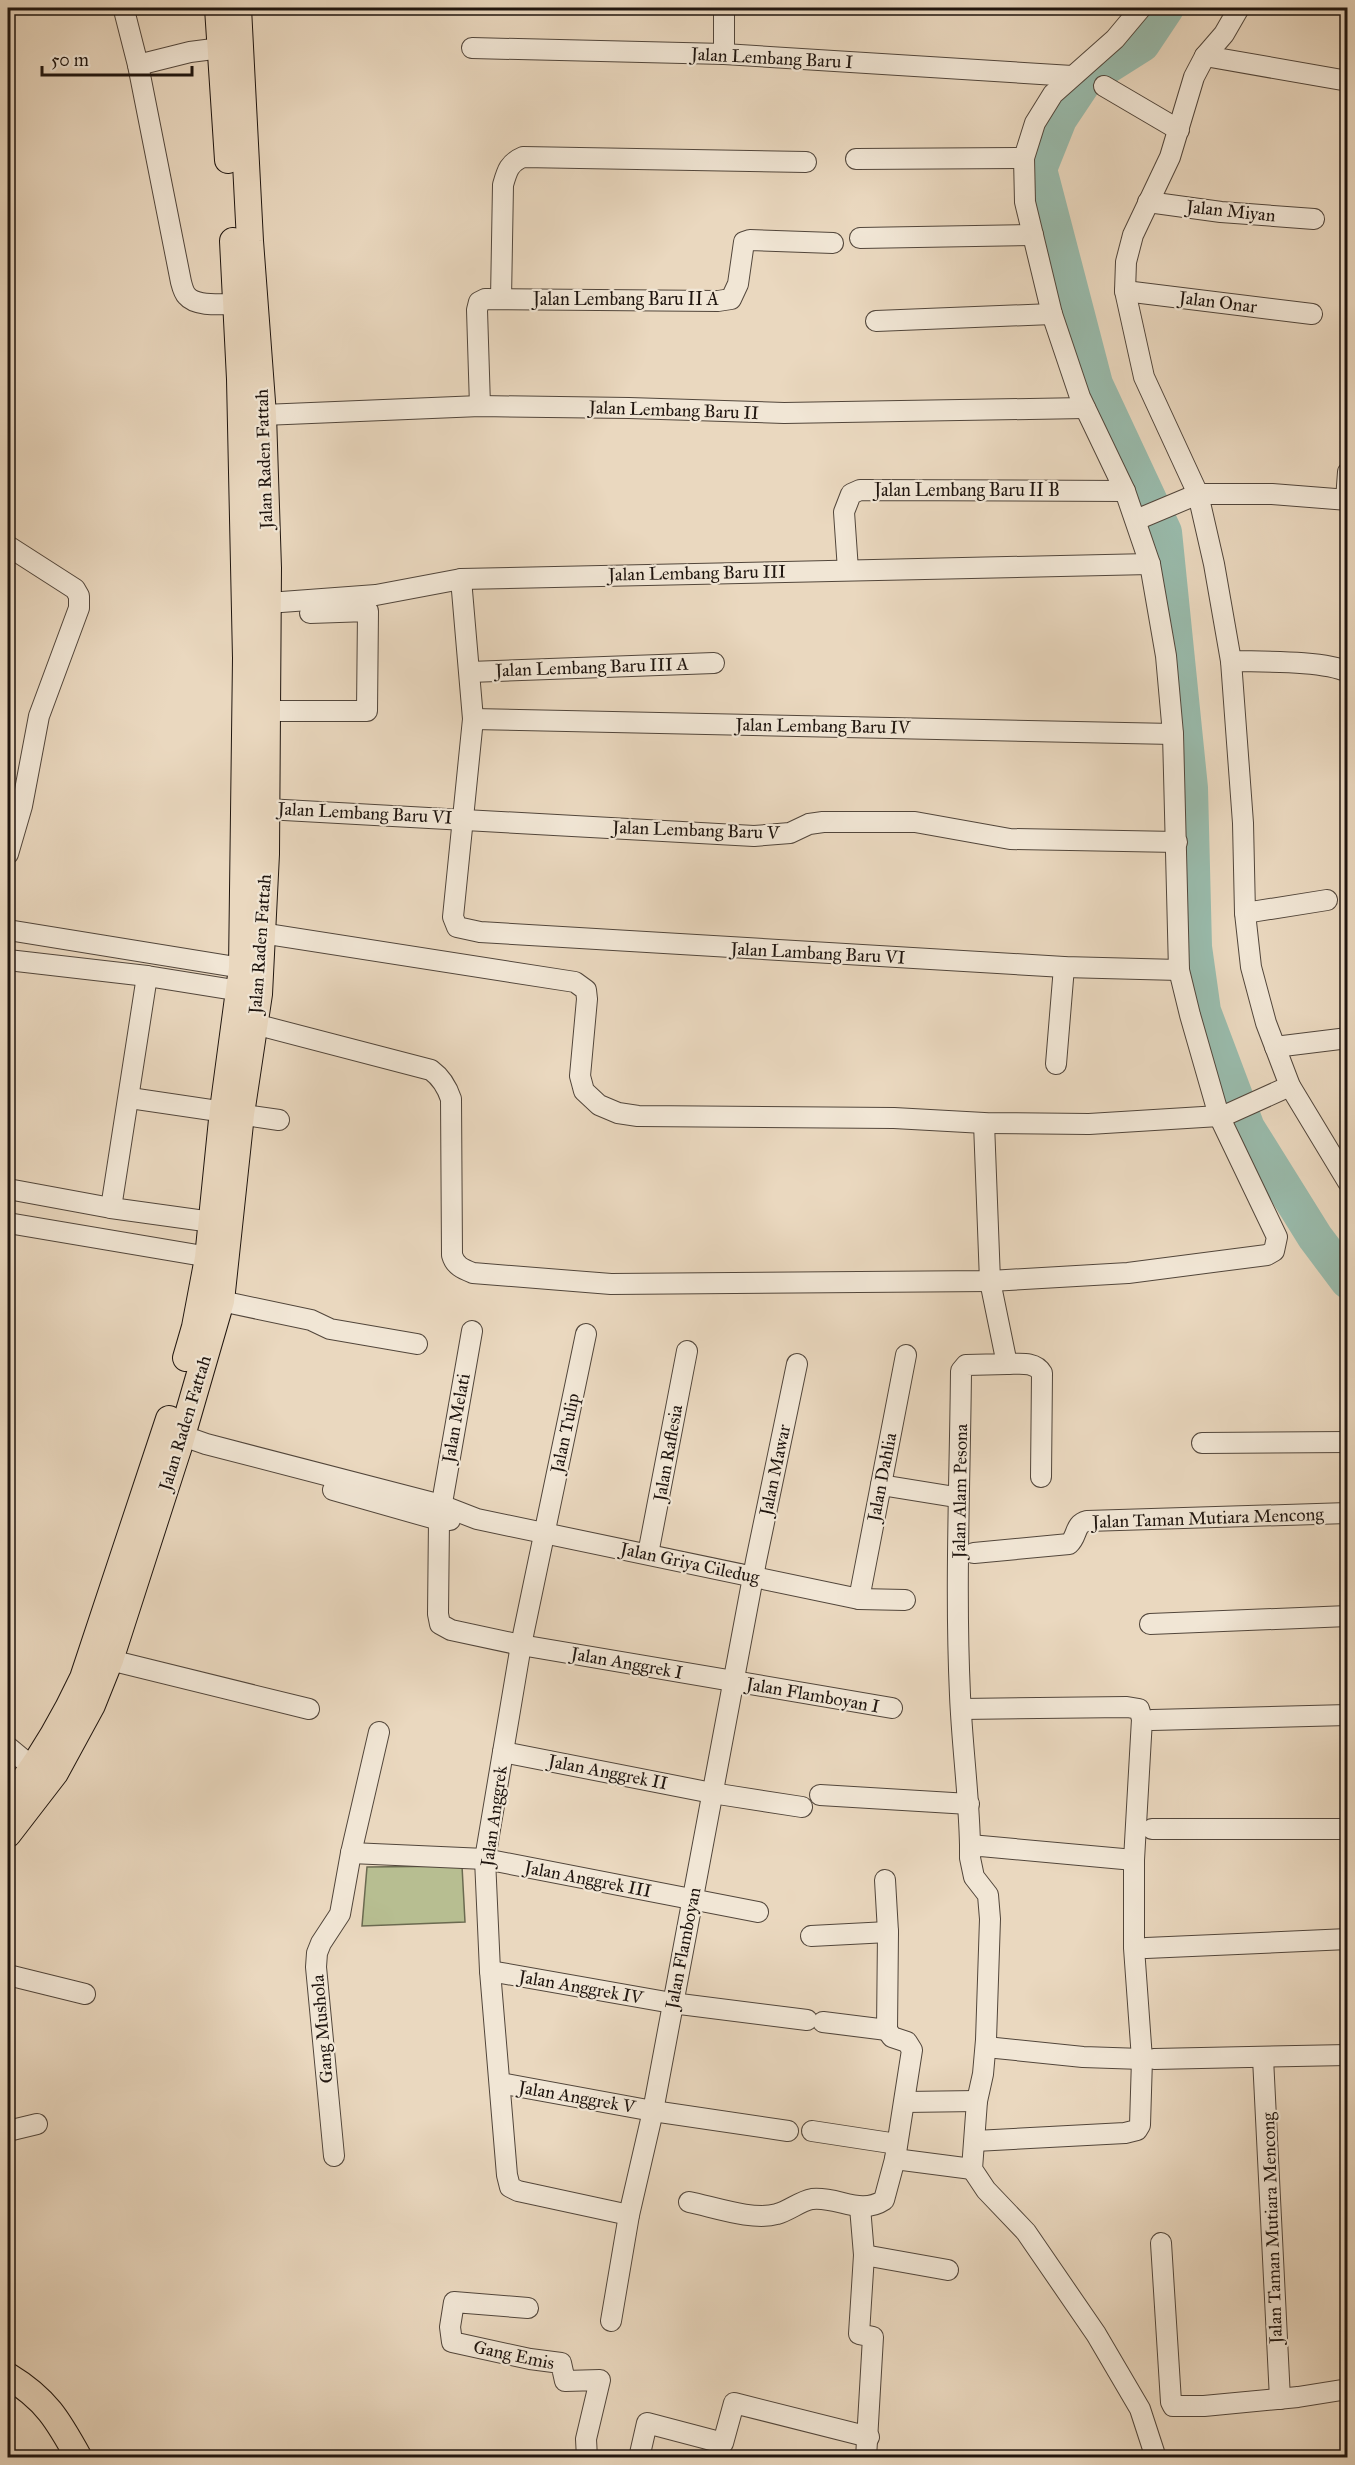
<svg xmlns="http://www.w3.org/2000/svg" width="1355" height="2465" viewBox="0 0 1355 2465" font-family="'IM FELL Great Primer',serif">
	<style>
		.green { fill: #b7be91; stroke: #6b6a50; stroke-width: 1.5 }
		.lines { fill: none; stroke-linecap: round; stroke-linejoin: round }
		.river { stroke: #99bbac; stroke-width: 36 }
		.minor-casing { stroke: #52463b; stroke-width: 22 }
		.major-casing { stroke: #1f150f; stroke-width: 28 }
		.minor { stroke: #f1e6d5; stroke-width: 20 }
		.major { stroke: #ead8bf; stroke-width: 26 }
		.labels { text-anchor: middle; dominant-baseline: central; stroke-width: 4.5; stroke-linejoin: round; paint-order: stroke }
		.street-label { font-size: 18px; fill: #1f150f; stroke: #f1e6d5 }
	</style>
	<rect width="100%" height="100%" fill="#ead8bf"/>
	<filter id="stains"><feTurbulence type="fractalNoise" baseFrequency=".00333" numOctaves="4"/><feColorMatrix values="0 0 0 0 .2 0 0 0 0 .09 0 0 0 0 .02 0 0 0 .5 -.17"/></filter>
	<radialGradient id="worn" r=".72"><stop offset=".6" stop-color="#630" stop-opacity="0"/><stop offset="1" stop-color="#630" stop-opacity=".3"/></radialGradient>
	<!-- green -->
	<polygon class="green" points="462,1866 465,1922 362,1926 367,1867"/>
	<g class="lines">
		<!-- river -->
		<polyline class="river" points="1166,8 1142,44 1085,80 1059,119 1039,169 1095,384 1164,532 1190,788 1194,947 1203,1011 1247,1128 1315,1237 1348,1281"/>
		<defs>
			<g id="minor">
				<polyline points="724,8 724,54"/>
				<polyline points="1239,8 1224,34 1205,56 1194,77 1170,157 1133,235 1126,262 1125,291 1144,377 1198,494 1214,564 1231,661 1243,823 1245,913 1251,967 1266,1023 1290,1086 1348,1182"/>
				<path d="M 125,14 L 138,65 L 181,282 C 182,286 184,293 187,296 C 196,307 223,304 236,304"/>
				<polyline points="472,48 724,54 1072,76"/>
				<polyline points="1205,56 1348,81"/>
				<polyline points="138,65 190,52 221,48"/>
				<polyline points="1104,86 1179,130"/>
				<polyline points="856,159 1024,158"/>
				<polyline points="1148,202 1221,212 1314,219"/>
				<polyline points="860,238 1033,235"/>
				<polyline points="1125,291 1312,314"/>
				<path d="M 501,299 L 503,185 C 507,171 509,163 523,157 L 806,162"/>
				<polyline points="876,321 1052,314"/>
				<polyline points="480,406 477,310 479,302 485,299 718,301 731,299 738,284 744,242 750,240 833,243"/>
				<polyline points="263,415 480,406 629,408 784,413 1085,408"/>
				<polyline points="1346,500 1348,472"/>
				<polyline points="1136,520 1198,494 1272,494 1348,500"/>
				<polyline points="8,546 75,589 79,596 79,608 39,716 22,806 8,854"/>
				<polyline points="848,570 844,512 851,494 860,490 1125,491"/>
				<polyline points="461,579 473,719 453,917 457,927 480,932 1064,967 1179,970"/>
				<polyline points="254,604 376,595 461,579 1150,564"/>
				<path d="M 1231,661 C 1260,662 1323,660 1348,672"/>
				<polyline points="470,672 714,663"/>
				<polyline points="255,711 367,711 368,611 310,613"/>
				<polyline points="473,719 1173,734"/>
				<polyline points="266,809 754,836 790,833 809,824 823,822 915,822 1010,839 1177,842"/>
				<polyline points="1245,913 1327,900"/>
				<polyline points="8,930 242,968"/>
				<polyline points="249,931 575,982 586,990 587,999 580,1076 584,1091 599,1105 618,1113 638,1116 894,1118 984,1123 1089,1124 1219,1116 1228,1114 1290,1086"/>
				<polyline points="8,960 147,976 253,993"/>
				<path d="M 243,1021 L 431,1070 C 442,1078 447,1087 451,1099 L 452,1255 C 455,1266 463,1269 473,1273 L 611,1284 L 990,1281 L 1128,1273 L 1267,1255 L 1274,1251 L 1277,1237 L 1219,1116 L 1190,1015 L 1179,970 L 1173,734 L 1166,656 L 1150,564 L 1125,491 L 1080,397 L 1052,314 L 1025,202 L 1024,158 L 1035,123 L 1053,94 L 1115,39 L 1141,8"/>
				<polyline points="1275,1047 1348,1038"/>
				<polyline points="1056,1064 1064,967"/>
				<polyline points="130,1098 279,1120"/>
				<polyline points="8,1189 111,1208 212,1222"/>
				<polyline points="111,1208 147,976"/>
				<polyline points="8,1223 221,1259"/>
				<polyline points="221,1301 311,1320 330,1329 417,1344"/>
				<polyline points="472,1331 439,1520 438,1614 440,1624 451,1630 521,1645 892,1708"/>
				<polyline points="586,1334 521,1645 485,1859 490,1971 507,2175 510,2187 518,2191 629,2215"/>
				<path d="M 1007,1364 C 1019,1364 1035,1361 1042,1373 L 1041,1477"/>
				<polyline points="169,1431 206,1444 441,1505 477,1519 859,1599 905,1600"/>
				<polyline points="1202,1443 1348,1442"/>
				<polyline points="881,1485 949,1496"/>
				<polyline points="333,1490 439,1520 450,1520"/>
				<path d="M 974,1553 L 1069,1544 C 1078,1536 1074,1524 1087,1521 L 1348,1513"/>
				<polyline points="648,1554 687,1351"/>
				<polyline points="859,1599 906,1355"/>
				<polyline points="1150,1624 1348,1616"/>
				<polyline points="110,1660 309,1709"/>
				<polyline points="961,1709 1127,1707 1139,1709 1142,1719 1134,1860 1134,1948 1142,2059 1140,2125 1137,2130 1125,2133 975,2141"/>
				<polyline points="1152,1720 1348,1715"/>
				<polyline points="8,1747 43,1776"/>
				<polyline points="503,1752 712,1793 802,1807"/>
				<polyline points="820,1795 969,1804"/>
				<polyline points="1152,1829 1348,1829"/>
				<path d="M 970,1845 C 969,1795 962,1745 960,1695 C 955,1587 960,1479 961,1371 L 966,1365 L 1007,1364 L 990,1281 L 984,1123"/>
				<polyline points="351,1853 485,1859 758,1912"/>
				<polyline points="1134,1860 970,1845 970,1858 974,1877 988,1895 990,1919 986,2040 983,2074 977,2101 972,2169 986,2190 1026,2232 1096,2334 1140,2409 1156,2458"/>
				<polyline points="811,1936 888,1932"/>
				<polyline points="1146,1948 1348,1939"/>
				<polyline points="490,1971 672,2003 807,2020"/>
				<polyline points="8,1975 85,1994"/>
				<polyline points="823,2022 887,2030"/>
				<polyline points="986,2047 1083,2057 1142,2059"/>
				<polyline points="1263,2058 1280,2399"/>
				<polyline points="1154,2059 1348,2055"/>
				<polyline points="500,2083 653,2111 788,2131"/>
				<polyline points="905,2102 977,2101"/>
				<polyline points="8,2131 37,2124"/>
				<polyline points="812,2131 897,2144"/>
				<polyline points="334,2156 316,1967 317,1953 321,1943 340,1914 351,1853 379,1732"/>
				<polyline points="895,2159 972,2169"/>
				<path d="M 689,2202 C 714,2207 753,2221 777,2214 C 789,2211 800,2201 812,2199 C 838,2196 860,2216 884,2200 L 895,2159 L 912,2050 L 907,2042 L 892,2037 L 887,2030 L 888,1932 L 885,1880"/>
				<polyline points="860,2207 864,2255 859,2334 873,2337 866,2458"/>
				<polyline points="1161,2243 1171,2402 1173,2406 1204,2406 1298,2397 1348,2389"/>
				<polyline points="864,2255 948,2270"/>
				<polyline points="528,2308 454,2302 450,2327 452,2342 530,2359 561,2363 565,2381 600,2380 586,2439 587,2458"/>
				<polyline points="611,2321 629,2215 653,2111 756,1561 797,1364"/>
				<polyline points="639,2458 647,2423 723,2443 734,2403 869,2437"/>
			</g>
			<g id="major">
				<polyline points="218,8 228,160"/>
				<polyline points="186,1358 195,1327 208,1258 223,1110 242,968 246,658 240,379 233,241"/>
				<path d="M 8,1802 C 38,1763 62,1723 83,1678 L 169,1419"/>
				<polyline points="8,1834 55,1773 92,1705 110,1660 179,1446 221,1301 241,1114 259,994 266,854 268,568 263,415 250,241 238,8"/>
				<path d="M 8,2376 C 46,2399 58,2420 79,2458"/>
			</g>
		</defs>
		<!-- minor casing -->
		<use href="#minor" class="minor-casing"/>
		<!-- major casing -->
		<use href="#major" class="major-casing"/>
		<!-- minor -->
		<use href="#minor" class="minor"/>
		<!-- major -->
		<use href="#major" class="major"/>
	</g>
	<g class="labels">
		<!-- street labels -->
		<g class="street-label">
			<text transform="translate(772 58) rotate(3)">Jalan Lembang Baru I</text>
			<text transform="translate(1231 211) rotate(6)">Jalan Miyan</text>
			<text x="626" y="299">Jalan Lembang Baru II A</text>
			<text transform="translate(1218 302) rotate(7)">Jalan Onar</text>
			<text transform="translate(674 410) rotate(2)">Jalan Lembang Baru II</text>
			<text transform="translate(264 459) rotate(-92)">Jalan Raden Fattah</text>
			<text x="967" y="490">Jalan Lembang Baru II B</text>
			<text transform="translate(697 573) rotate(-1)">Jalan Lembang Baru III</text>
			<text transform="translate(592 667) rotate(-2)">Jalan Lembang Baru III A</text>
			<text transform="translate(823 726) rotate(1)">Jalan Lembang Baru IV</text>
			<text transform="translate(365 813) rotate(3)">Jalan Lembang Baru VI</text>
			<text transform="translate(696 830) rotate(2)">Jalan Lembang Baru V</text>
			<text transform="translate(260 944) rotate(-86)">Jalan Raden Fattah</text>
			<text transform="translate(818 953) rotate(3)">Jalan Lambang Baru VI</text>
			<text transform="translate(456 1418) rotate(-80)">Jalan Melati</text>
			<text transform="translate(185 1423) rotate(-73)">Jalan Raden Fattah</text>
			<text transform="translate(565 1433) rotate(-78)">Jalan Tulip</text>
			<text transform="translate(668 1453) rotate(-80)">Jalan Raflesia</text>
			<text transform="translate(775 1470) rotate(-78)">Jalan Mawar</text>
			<text transform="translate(882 1477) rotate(-79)">Jalan Dahlia</text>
			<text transform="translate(960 1491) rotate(-89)">Jalan Alam Pesona</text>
			<text transform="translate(1208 1518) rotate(-2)">Jalan Taman Mutiara Mencong</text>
			<text transform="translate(690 1563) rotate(12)">Jalan Griya Ciledug</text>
			<text transform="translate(627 1663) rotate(10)">Jalan Anggrek I</text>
			<text transform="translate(813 1695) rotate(10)">Jalan Flamboyan I</text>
			<text transform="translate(608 1772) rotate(11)">Jalan Anggrek II</text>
			<text transform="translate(494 1816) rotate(-82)">Jalan Anggrek</text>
			<text transform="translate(588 1879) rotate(11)">Jalan Anggrek III</text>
			<text transform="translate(683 1948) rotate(-79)">Jalan Flamboyan</text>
			<text transform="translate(581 1987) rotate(10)">Jalan Anggrek IV</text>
			<text transform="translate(322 2029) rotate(-95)">Gang Mushola</text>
			<text transform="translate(577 2097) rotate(10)">Jalan Anggrek V</text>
			<text transform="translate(1272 2228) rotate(-92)">Jalan Taman Mutiara Mencong</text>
			<text transform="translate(514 2355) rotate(12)">Gang Emis</text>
		</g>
	</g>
	<!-- margin -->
	<rect width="1355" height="2465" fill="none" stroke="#ead8bf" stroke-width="30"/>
	<rect x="9" y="9" width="1337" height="2447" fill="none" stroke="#1f150f" stroke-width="3"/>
	<rect x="15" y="15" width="1325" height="2435" fill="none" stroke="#1f150f" stroke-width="1.5"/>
	<!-- scale -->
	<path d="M42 66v9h150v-9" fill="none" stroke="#1f150f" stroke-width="3"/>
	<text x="51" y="66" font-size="18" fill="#1f150f" stroke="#f1e6d5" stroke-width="4.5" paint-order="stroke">50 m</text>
	<rect width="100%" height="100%" filter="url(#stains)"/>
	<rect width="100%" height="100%" fill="url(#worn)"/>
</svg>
